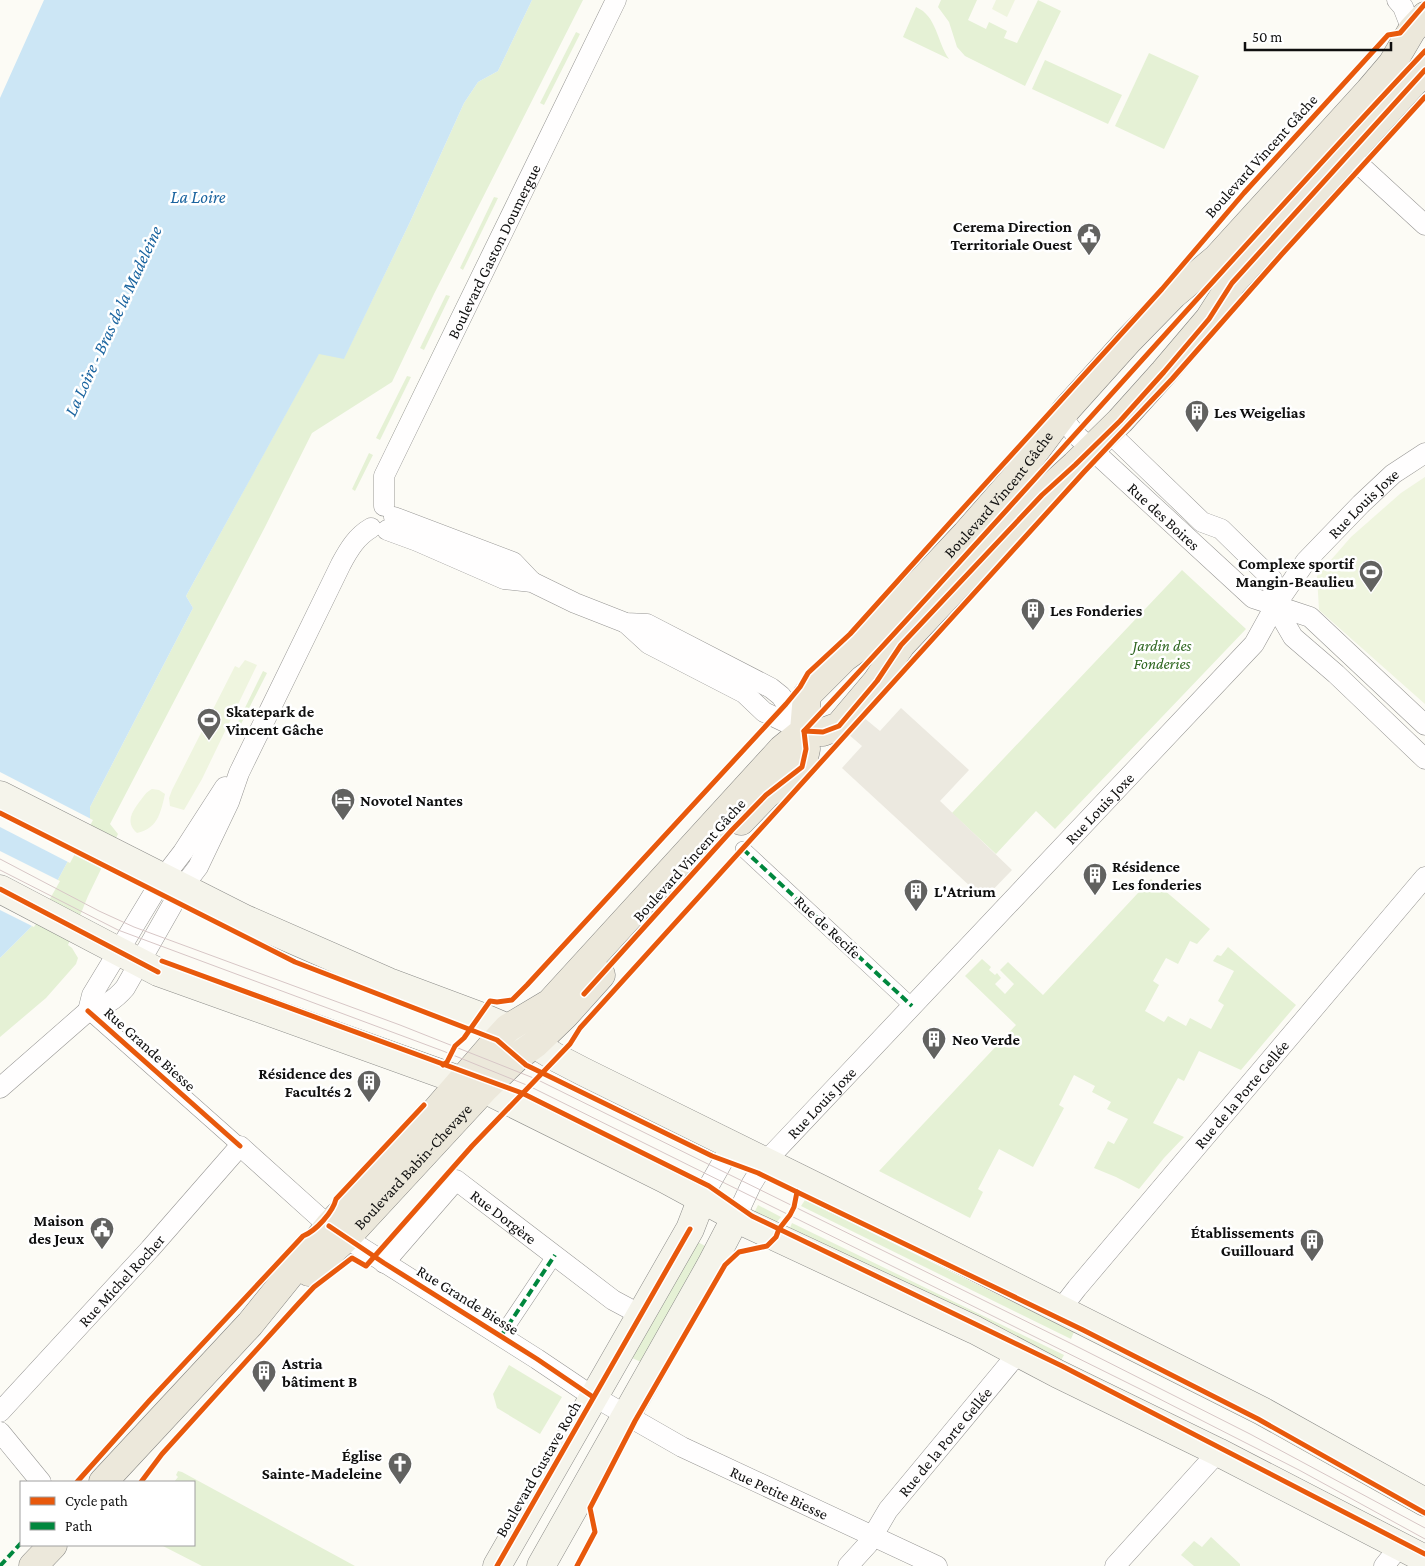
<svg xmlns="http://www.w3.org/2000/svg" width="1425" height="1566" viewBox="0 0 1425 1566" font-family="'Crimson Pro',serif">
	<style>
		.green { fill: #e5f1d5 }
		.pitch { fill: #eff5df }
		.plaza { fill: #ece9e0 }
		.water { fill: #cce6f5 }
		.pier { fill: #fcfbf5 }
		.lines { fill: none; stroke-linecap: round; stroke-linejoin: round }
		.pedestrian-casing { stroke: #969593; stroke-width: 16 }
		.minor-casing { stroke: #969593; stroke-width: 21 }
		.secondary-casing { stroke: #8c8c89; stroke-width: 29 }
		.primary-casing { stroke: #838380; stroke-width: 29 }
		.pedestrian { stroke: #fffefe; stroke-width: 15 }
		.minor { stroke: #fffefe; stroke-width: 20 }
		.secondary { stroke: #f5f4eb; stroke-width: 28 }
		.primary { stroke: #ece8db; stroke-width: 28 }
		.tram { stroke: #d7c6c6; stroke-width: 1 }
		.quiet { stroke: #00873e; stroke-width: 4; stroke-dasharray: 8 4; stroke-linecap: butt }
		.cycleway-casing { stroke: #fff; stroke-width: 8 }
		.cycleway { stroke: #e8590c; stroke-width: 5 }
		.labels { text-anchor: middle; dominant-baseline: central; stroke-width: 5; stroke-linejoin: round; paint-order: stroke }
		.street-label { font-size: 16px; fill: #0f0f0f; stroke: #fff }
		.poi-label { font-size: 16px; font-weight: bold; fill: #0f0f0f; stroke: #fff; text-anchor: start }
		.park-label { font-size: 16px; font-style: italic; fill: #2e6620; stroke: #fff }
		.water-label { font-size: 18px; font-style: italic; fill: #1a649f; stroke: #fff }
	</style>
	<rect width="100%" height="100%" fill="#fcfbf5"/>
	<!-- green -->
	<g class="green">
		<polygon points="532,0 583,0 434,294 392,382 312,433 265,527 110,824 118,834 88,896 68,945 72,948 78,958 76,964 46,998 0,1037 0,958 34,924 90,820 90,807 193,608 186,596 319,353 344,358 410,222 464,103 478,82 498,71"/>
		<polygon points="941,0 977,0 968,20 986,29 989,22 1007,31 1004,38 1017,43 1038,0 1061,11 1025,86 965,56 957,47 949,22 938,7"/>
		<path d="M 916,7 C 937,16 937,42 949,59 L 903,37 Z"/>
		<polygon points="576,32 580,34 544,105 540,103"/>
		<polygon points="1149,53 1199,76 1164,149 1115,126"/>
		<polygon points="1045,60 1122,95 1108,124 1032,89"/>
		<polygon points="494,197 498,198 463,270 460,268"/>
		<polygon points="508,198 509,199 389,445 388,444"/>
		<polygon points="446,295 450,296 424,350 420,348"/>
		<polygon points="407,376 411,377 380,440 376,438"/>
		<polygon points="369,453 373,455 355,491 352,489"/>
		<polygon points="1182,570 1246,629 1055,829 1036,811 996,854 952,813"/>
		<polygon points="263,671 267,673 240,726 237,724"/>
		<polygon points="1151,879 1210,929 1197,944 1190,941 1178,964 1166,958 1153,981 1159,985 1145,1011 1164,1022 1168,1016 1186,1026 1190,1018 1211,1029 1224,1005 1218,1001 1234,971 1213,961 1217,955 1221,956 1228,947 1296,1005 1241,1070 1199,1051 1184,1081 1178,1078 1153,1123 1184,1137 1164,1158 1139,1189 1116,1177 1094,1168 1108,1141 1114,1144 1128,1119 1107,1109 1111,1102 1092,1092 1095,1086 1074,1075 1059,1105 1064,1108 1033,1167 999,1149 978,1189 983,1192 970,1218 879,1171 1016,1025 965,976 982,959 991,967 989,970 995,975 997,973 1001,978 995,984 1005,994 1014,984 1000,970 1008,962 1043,995"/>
		<polygon points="805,1200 1074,1332 1071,1339 801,1206"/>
		<polygon points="758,1205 781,1217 776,1223 754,1213"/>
		<polygon points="792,1223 1064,1355 1060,1362 789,1230"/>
		<polygon points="692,1239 709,1248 645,1364 626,1355"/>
		<polygon points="509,1365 562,1397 540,1434 497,1408 493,1394"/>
		<polygon points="178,1471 182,1472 355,1566 202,1566 161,1545 194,1545 194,1482 174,1482 178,1477 176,1475"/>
		<polygon points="1211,1537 1240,1564 1240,1566 1194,1566 1181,1555 1194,1541 1202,1547"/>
	</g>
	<!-- pitch -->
	<g class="pitch">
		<polygon points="996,0 1015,0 1007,17 992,9"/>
		<polygon points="1425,477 1425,704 1319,610 1317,576 1351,537 1401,493"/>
		<polygon points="245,660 257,665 202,779 184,810 170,806 169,798 172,790 235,666 239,668"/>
		<path d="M 152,789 L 159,790 L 165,794 C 161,811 158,829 137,833 C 125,822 132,812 140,801 C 144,796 146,792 152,789 Z"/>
	</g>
	<!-- plaza -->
	<polygon class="plaza" points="901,708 969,770 940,801 1012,870 984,899 842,768 862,746 848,734 863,717 880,731"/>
	<!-- water -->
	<polygon class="water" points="44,0 532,0 498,71 478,82 464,103 410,222 344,359 319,354 186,596 193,608 90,807 90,820 34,924 0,958 0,98"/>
	<!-- pier -->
	<g class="pier">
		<polygon points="0,772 93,820 70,863 0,827"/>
		<polygon points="0,851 60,881 34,927 0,910"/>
	</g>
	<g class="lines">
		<defs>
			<g id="pedestrian">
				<polyline points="743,849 912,1006"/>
				<polyline points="88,1011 240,1146"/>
				<polyline points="501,1336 555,1255"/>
			</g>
			<g id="minor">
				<polyline points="1397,0 1403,7 1412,30"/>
				<polyline points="1339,146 1425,225"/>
				<path id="s1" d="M 1061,416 L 1076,435 L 1253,598 L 1310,617 L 1425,725"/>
				<polyline points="1110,430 1116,439 1202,522 1221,529 1272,579 1275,606 1293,637 1336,674 1425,759"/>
				<path id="s2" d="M 384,506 L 384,476 L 616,0"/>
				<polyline points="394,517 513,562 532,582"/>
				<polyline points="387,530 417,541 504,579 532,582 575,603 626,623 647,624 771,688 781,696 804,731"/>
				<polyline points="626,623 649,644 744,693 764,712 804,731"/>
				<polyline points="88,1011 92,995 163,878 183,852 225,787"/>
				<path d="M 0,1088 L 88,1011 C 104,1006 114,1001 125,988 L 182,888 L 198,867 L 229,802 L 239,773 L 341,564 C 349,549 357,536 371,528"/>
				<polyline points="702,1198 732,1145"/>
				<path id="s3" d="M 736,1217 L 751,1185 L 765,1162 L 1254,644 L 1275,606 L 1306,561 L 1361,504 L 1393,474 L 1425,453"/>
				<path id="s4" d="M 384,1263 L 456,1180 L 613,1300 L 641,1315"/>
				<path id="s5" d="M 1060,1310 L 1077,1288 L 1425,877"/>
				<path id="s6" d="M 0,1412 L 150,1249 L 240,1146 L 320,1218 L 346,1238 L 537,1359 L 586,1392 L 682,1447 L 937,1566"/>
				<polyline points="0,1432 41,1482"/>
				<path id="s7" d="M 848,1566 L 868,1544 L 888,1510 L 1019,1352"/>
				<polyline points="1115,1566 1218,1452"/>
				<polyline points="1384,1566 1400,1546"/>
			</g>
			<g id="secondary">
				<polyline points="0,795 243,918 389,982 480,1016 508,1028 557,1058 584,1072 825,1191 1262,1411 1425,1502"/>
				<polyline points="0,889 158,972 484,1089 665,1179 748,1224 975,1330 1058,1374 1218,1452 1425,1559"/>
				<polyline points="497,1566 690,1229 702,1198"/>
				<polyline points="541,1566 711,1265 736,1217"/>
			</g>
			<g id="primary">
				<polyline points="741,821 766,795 802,767 806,749 804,731 823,732 839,726 877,681 901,645 1042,495 1075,465 1120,421 1164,372 1209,319 1232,283 1425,70"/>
				<path id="s8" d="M 309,1272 L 346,1238 L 484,1089 L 517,1057 L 535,1044 L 565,1015 L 601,975"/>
				<path id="s9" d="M 103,1482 L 250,1324 L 329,1226 L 434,1113 L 497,1040 L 508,1028 L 550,1003 L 782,749 L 804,731 L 807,695 L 844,658 L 862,645 L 966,534 L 1015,478 L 1066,410 L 1129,340 L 1173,295 L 1217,258 L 1369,91 L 1392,64 L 1412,30 L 1425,16"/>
				<polyline points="33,1566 53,1545"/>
			</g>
		</defs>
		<!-- pedestrian casing -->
		<use href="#pedestrian" class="pedestrian-casing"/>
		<!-- minor casing -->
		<use href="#minor" class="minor-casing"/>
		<!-- secondary casing -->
		<use href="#secondary" class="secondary-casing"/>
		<!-- primary casing -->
		<use href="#primary" class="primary-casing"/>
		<!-- pedestrian -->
		<use href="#pedestrian" class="pedestrian"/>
		<!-- minor -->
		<use href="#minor" class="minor"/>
		<!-- secondary -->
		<use href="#secondary" class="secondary"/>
		<!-- primary -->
		<use href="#primary" class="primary"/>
		<!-- tram -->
		<g class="tram">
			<polyline points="0,859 99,911 134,927 400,1025 536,1079 1074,1345 1250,1434 1425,1528"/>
			<polyline points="0,870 118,930 443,1051 529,1086 1140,1389 1299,1470 1425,1539"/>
		</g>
		<!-- quiet -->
		<g class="quiet">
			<polyline points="743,849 912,1006"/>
			<polyline points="501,1336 555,1255"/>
			<polyline points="0,1566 21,1543"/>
		</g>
		<defs>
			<g id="cycleway">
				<path d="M 804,731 C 1014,507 1215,274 1425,51"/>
				<polyline points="0,813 295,962 497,1040 526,1065 712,1156 758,1173 797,1192 1083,1330 1258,1419 1425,1513"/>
				<polyline points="0,889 158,972"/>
				<polyline points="162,961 522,1093 709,1186 752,1216 1062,1366 1425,1554"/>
				<polyline points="584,994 732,830 766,795 802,767 806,749 804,731 823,732 839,726 877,681 901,645 1042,495 1075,465 1120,421 1164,372 1209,319 1232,283 1425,70"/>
				<polyline points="88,1011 240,1146"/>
				<polyline points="443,1065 447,1062 455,1046 464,1038 490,1001 497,1002 512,1000 527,985 786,704 800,687 808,673 850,634 957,515 1162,289 1244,193 1388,35 1400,33 1425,4"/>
				<polyline points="329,1226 384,1263 537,1359 593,1397"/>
				<path d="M 77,1482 L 150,1400 L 303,1236 C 316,1231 333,1212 336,1199 L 424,1105"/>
				<polyline points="141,1482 162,1454 299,1303 314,1287 352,1258 366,1266 472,1146 570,1044 580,1028 1084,472 1172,379 1282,254 1425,97"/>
				<polyline points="497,1566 690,1229"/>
				<polyline points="577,1566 595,1532 590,1508 635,1421 725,1265 739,1252 767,1246 776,1237 779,1229 790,1215 794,1207 797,1192"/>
			</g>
		</defs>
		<!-- cycleway casing -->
		<use href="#cycleway" class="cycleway-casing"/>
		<!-- cycleway -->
		<use href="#cycleway" class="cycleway"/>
	</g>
	<!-- icons -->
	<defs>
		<symbol id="civic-pin" viewBox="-11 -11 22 30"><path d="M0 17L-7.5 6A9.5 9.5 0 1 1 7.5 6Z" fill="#626260" stroke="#fff"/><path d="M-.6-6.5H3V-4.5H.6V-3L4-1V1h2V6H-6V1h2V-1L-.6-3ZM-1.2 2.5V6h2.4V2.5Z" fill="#fff"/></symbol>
		<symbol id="building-pin" viewBox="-11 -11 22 30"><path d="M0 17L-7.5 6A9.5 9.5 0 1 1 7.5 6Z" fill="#626260" stroke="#fff"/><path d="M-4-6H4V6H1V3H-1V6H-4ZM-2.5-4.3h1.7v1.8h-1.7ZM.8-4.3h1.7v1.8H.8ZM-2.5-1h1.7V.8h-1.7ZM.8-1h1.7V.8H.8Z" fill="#fff"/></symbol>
		<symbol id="stadium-pin" viewBox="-11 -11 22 30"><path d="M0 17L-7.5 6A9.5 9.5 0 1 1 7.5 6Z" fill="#626260" stroke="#fff"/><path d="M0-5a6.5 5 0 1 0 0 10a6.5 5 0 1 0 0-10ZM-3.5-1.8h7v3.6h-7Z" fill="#fff"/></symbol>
		<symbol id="hotel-pin" viewBox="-11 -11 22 30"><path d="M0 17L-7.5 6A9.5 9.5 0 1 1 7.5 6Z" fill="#626260" stroke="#fff"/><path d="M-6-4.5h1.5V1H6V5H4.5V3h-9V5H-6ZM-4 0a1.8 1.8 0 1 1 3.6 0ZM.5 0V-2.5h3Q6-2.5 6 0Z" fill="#fff"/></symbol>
		<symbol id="church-pin" viewBox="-11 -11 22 30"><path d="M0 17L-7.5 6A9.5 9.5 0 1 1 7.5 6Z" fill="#626260" stroke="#fff"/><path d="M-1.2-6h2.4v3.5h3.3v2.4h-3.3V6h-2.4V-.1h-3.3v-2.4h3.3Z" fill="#fff"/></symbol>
	</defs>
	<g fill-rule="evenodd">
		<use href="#civic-pin" x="1075" y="221" width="28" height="38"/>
		<use href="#building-pin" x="1183" y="398" width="28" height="38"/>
		<use href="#stadium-pin" x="1357" y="558" width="28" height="38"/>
		<use href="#building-pin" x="1019" y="596" width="28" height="38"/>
		<use href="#stadium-pin" x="195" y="706" width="28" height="38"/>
		<use href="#hotel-pin" x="329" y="786" width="28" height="38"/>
		<use href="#building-pin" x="1081" y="861" width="28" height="38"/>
		<use href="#building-pin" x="902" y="877" width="28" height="38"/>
		<use href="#building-pin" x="920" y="1025" width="28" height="38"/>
		<use href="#building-pin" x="355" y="1068" width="28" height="38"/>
		<use href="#civic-pin" x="88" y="1215" width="28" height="38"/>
		<use href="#building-pin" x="1298" y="1227" width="28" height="38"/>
		<use href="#building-pin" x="250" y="1358" width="28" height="38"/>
		<use href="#church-pin" x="386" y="1450" width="28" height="38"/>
	</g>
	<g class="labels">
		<!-- street labels -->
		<g class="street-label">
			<text transform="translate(1261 156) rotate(-48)">Boulevard Vincent Gâche</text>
			<text stroke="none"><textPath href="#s2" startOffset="280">Boulevard Gaston Doumergue</textPath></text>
			<text stroke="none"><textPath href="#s9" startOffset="1344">Boulevard Vincent Gâche</textPath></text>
			<text stroke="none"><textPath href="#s3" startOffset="954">Rue Louis Joxe</textPath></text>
			<text stroke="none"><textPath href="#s1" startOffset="144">Rue des Boires</textPath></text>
			<text stroke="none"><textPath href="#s3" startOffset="549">Rue Louis Joxe</textPath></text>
			<text transform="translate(689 860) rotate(-48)">Boulevard Vincent Gâche</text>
			<text transform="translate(828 927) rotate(43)">Rue de Recife</text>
			<text transform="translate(150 1049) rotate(42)">Rue Grande Biesse</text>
			<text stroke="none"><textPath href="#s5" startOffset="282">Rue de la Porte Gellée</textPath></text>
			<text stroke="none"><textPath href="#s3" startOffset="144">Rue Louis Joxe</textPath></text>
			<text stroke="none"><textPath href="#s8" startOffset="148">Boulevard Babin-Chevaye</textPath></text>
			<text stroke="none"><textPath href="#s4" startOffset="170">Rue Dorgère</textPath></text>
			<text stroke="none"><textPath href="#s6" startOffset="179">Rue Michel Rocher</textPath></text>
			<text transform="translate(468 1300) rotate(32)">Rue Grande Biesse</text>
			<text stroke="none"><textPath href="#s7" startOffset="158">Rue de la Porte Gellée</textPath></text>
			<text transform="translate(538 1469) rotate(-60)">Boulevard Gustave Roch</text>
			<text stroke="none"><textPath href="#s6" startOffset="1002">Rue Petite Biesse</textPath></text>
		</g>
		<!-- poi labels -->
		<g class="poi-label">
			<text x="1072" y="226" text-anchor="end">Cerema Direction<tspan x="1072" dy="18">Territoriale Ouest</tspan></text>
			<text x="1214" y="412">Les Weigelias</text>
			<text x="1354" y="563" text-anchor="end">Complexe sportif<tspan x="1354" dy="18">Mangin-Beaulieu</tspan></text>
			<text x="1050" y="610">Les Fonderies</text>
			<text x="226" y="711">Skatepark de<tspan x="226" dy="18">Vincent Gâche</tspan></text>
			<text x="360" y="800">Novotel Nantes</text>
			<text x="1112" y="866">Résidence<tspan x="1112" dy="18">Les fonderies</tspan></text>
			<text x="934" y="891">L'Atrium</text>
			<text x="952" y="1039">Neo Verde</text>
			<text x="352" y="1073" text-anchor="end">Résidence des<tspan x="352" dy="18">Facultés 2</tspan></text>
			<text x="84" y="1220" text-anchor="end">Maison<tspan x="84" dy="18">des Jeux</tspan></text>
			<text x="1294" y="1232" text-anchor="end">Établissements<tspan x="1294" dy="18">Guillouard</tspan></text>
			<text x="282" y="1363">Astria<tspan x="282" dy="18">bâtiment B</tspan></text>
			<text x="382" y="1455" text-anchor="end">Église<tspan x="382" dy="18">Sainte-Madeleine</tspan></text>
		</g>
		<!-- park labels -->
		<g class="park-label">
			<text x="1162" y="645">Jardin des<tspan x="1162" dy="18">Fonderies</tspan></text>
		</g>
		<!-- water labels -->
		<g class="water-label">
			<text x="198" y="197">La Loire</text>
			<text transform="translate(113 321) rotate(-65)">La Loire - Bras de la Madeleine</text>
		</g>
	</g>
	<!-- legend -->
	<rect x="20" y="1481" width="175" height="65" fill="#ffffff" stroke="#9f9f9f"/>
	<rect x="30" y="1497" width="25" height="8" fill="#e8590c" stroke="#9f9f9f"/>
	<text x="65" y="1506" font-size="15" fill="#0f0f0f">Cycle path</text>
	<rect x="30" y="1522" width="25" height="8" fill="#00873e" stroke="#9f9f9f"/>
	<text x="65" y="1531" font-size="15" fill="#0f0f0f">Path</text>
	<!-- scale -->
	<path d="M1245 42v8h146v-8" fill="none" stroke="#0f0f0f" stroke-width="2.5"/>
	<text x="1252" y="42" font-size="15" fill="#0f0f0f" stroke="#ffffff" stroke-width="4" paint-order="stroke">50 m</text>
</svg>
